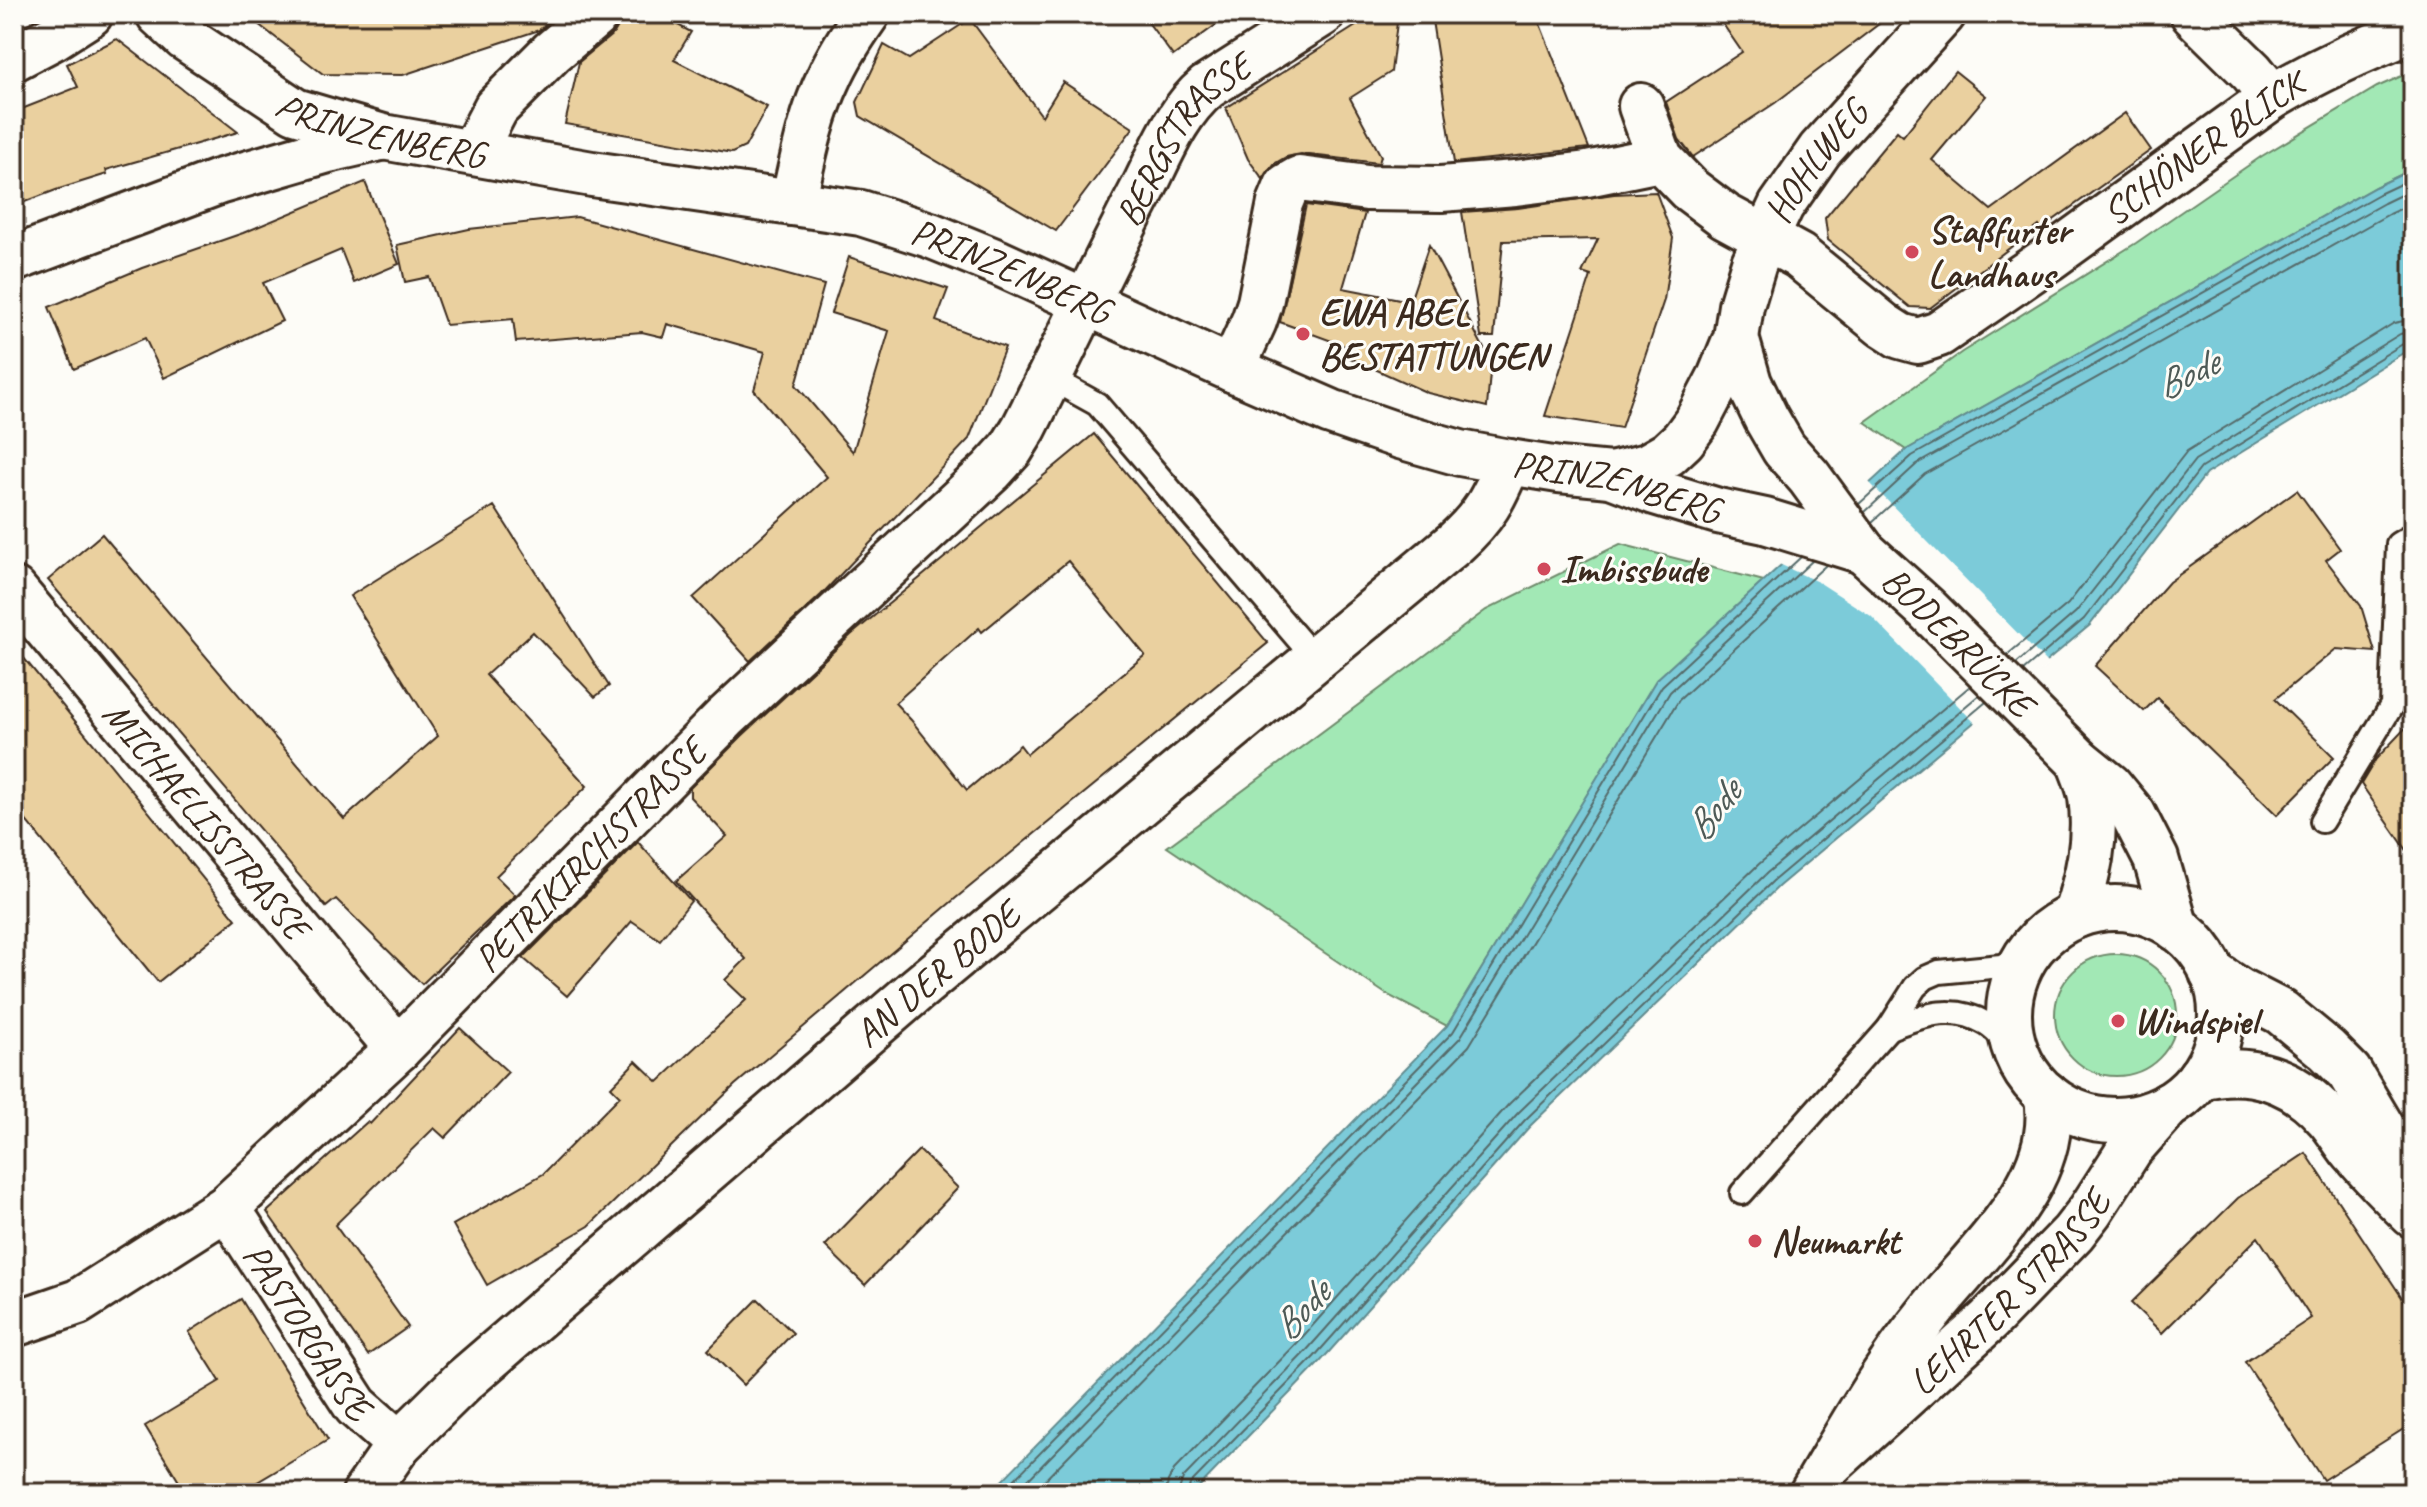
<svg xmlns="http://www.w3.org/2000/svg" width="2427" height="1507" viewBox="0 0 2427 1507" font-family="Caveat,sans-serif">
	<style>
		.green { fill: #a2e8b5; stroke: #6e896a; stroke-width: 2 }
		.water { fill: #7ccbd9; stroke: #628b8e; stroke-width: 2 }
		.pier { fill: #fdfcf7 }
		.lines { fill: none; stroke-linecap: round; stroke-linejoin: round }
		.shore { stroke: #556a69; stroke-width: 2 }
		.building { fill: #ead09f; stroke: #3b2a1e; stroke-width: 2; fill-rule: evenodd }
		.lane-casing { stroke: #3b2a1e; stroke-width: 28 }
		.street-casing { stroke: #3b2a1e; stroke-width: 50 }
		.secondary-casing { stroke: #3b2a1e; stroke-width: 50 }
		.lane { stroke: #fdfcf7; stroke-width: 22 }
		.street { stroke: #fdfcf7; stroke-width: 44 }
		.secondary { stroke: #fdfcf7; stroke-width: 44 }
		.poi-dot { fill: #d1495b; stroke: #fdfcf7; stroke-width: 3 }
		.labels { text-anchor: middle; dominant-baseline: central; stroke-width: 6; stroke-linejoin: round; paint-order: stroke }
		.street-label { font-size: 38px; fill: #3b2a1e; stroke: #fdfcf7 }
		.poi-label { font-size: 38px; font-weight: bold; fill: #3b2a1e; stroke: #fdfcf7; text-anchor: start }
		.water-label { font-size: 40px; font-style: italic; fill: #4e5a56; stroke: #fdfcf7 }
	</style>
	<rect width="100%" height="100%" fill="#fdfcf7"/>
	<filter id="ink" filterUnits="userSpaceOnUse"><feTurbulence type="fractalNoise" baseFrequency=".0125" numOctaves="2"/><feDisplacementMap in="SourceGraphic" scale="16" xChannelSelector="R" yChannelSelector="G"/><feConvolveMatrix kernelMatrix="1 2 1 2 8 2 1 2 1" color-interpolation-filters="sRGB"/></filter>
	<g filter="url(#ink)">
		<!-- green -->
		<g class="green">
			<polygon points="2413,71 2413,169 2375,187 1906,450 1865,422 1962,352 2136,243 2262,156 2377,87"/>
			<polygon points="1620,544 1764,581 1656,681 1447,1026 1386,994 1167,847 1486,610"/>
			<circle cx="2116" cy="1015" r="61"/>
		</g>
		<!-- water -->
		<polygon class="water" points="2413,169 2413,347 2206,474 2090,625 1779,886 1530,1126 1320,1362 1193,1493 990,1493 1447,1026 1656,680 1906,450 2375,187"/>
		<!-- pier -->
		<polygon class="pier" points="1867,480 2049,665 1977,725 1871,616 1820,583 1777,563"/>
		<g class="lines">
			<!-- shore -->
			<g class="shore">
				<polyline points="1859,504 1912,456 2379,194 2413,178"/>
				<polyline points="1865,512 1917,464 2384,203 2413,189"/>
				<polyline points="1872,522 1925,474 2389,214 2413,203"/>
				<polyline points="2007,655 2068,604 2187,451 2394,323 2413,319"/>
				<polyline points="2016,664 2076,612 2195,460 2400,334 2413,331"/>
				<polyline points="2023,671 2084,619 2201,468 2406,342 2413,341"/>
				<polyline points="1001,1493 1453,1032 1662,686 1801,557"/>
				<polyline points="1015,1493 1460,1038 1670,692 1812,561"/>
				<polyline points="1032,1493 1469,1046 1679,700 1826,565"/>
				<polyline points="1166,1493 1168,1481 1174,1470 1298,1342 1509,1104 1759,864 1970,686"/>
				<polyline points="1178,1493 1183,1478 1307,1350 1518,1113 1767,873 1979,695"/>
				<polyline points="1188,1493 1190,1484 1314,1357 1525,1120 1773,881 1986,702"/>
			</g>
		</g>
		<!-- building -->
		<g class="building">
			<polygon points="245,14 558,14 539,30 403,75 323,74"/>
			<polygon points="621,14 657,14 691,32 674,60 767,107 745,147 732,153 565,124 579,62 614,33 620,23"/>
			<polygon points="1142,14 1231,14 1173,56"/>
			<polygon points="1375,14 1398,14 1391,72 1350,98 1381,156 1379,163 1301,154 1286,157 1274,164 1263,179 1248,159 1226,108"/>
			<polygon points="1431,14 1536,14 1589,148 1454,163"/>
			<polygon points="1716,14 1892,14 1775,103 1693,157 1679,139 1666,102 1742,52"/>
			<polygon points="970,19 1042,116 1063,82 1133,128 1056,231 860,116 857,102 884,45 909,59"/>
			<polygon points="117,39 238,132 106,170 107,174 56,190 14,206 14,112 78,87 67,64"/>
			<polygon points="1955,71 1986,96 1932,160 1991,210 2125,113 2151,150 2041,229 2039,226 1930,308 1910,307 1828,240 1825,218 1897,131 1903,136"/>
			<polygon points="365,182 399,264 354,283 341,250 263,283 282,321 164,378 145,338 74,369 49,307 142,268 243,233"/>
			<polygon points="1656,192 1673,238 1664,300 1621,428 1545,416 1591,276 1582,273 1598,239 1503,241 1494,337 1481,337 1462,212 1518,208 1614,194"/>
			<polygon points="1306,205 1365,213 1343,288 1410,301 1429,245 1491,362 1487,407 1428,393 1348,357 1351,348 1280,322"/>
			<polygon points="577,217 824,285 796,385 853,452 889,331 831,313 849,257 948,289 936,321 1005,347 969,439 821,595 750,661 693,598 827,477 754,390 765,352 667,324 663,337 642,332 516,342 513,319 446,325 429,277 405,282 397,245 469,229"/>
			<path d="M 1094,434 L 1268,643 L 956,898 L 735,1085 L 589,1226 L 487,1285 L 453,1225 L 543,1174 L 620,1096 L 611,1087 L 636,1061 L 658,1082 L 746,1000 L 725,980 L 746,959 L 676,881 L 727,836 L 690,797 L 690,788 L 742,736 L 851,635 ZM 1068,561 L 1145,655 L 1027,754 L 1020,745 L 967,790 L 911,720 L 895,703 L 979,628 L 982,632 Z"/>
			<polygon points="2297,490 2340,549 2326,560 2361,606 2375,652 2336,649 2275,699 2334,757 2277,815 2157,698 2144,711 2095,666 2169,582"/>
			<polygon points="494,506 609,686 595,697 533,632 486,675 587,786 496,876 515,895 422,984 336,899 326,907 48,580 102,534 344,819 438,736 350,596"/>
			<polygon points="14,646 236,919 158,982 14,806"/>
			<polygon points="2413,720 2413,859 2361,784 2376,759"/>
			<polygon points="638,842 691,901 660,940 632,921 567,996 523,958"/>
			<polygon points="460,1028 508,1072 445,1138 434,1128 335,1225 408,1327 368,1355 267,1212 367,1122 370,1124"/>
			<polygon points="919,1150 958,1188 865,1285 825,1246"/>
			<polygon points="2306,1153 2413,1314 2413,1423 2323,1480 2245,1362 2311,1318 2258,1237 2162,1333 2131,1303 2238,1198"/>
			<polygon points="241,1299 328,1440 239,1493 186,1493 145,1426 220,1381 189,1332"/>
			<polygon points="758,1299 793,1333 743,1385 708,1350"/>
		</g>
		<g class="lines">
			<defs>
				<g id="lane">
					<polyline points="1050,378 1097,404 1316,660"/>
					<polyline points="2322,821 2392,705 2398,544 2413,535"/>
					<path d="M 1889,1028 C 1922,1016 1953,1003 1987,1024 C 1997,1030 2006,1042 2015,1050"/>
					<polyline points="1742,1193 1889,1028 1915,987 1925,978 1939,972 2001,966 2028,954"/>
				</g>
				<g id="street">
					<polyline points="2193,14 2252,72 2272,97"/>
					<path id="s1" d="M 1641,106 L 1660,159 L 1689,189 L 1725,216 L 1799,256 L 1883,325 L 1900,336 L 1918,341 L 1939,334 L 2048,259 L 2272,97 C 2318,70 2364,49 2413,30"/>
					<polyline points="473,152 496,108 552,52 597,14"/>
					<path d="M 793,203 C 802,162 811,115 829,78 C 839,55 853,34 867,14"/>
					<polyline points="1232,369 1254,321 1260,303 1280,203 1287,186 1299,179 1367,188 1441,189 1515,183 1587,174 1660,159"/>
					<path id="s2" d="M 14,590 L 398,1049"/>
					<polyline points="2212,973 2238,990 2281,1012 2327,1050 2349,1072 2406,1168 2413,1198"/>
					<path d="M 2200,1077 C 2249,1064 2294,1079 2327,1117 C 2337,1128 2344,1141 2353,1152 C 2372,1174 2392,1195 2413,1215"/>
					<path id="s3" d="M 227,1207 L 356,1406 L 399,1444"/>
					<path id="s4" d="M 14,1324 L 78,1302 L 227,1207 L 398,1049 L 725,718 L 991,471 L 1011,449 L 1024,428 C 1065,347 1103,265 1145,185 C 1162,151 1177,112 1207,87 L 1322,14"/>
					<path id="s5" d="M 365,1493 L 399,1444 L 463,1381 L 914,992 L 1455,543 C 1485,516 1493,499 1509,462"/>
				</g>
				<g id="secondary">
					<path id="s6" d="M 159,14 L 185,38 L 295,111 L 383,137 L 592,174 L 861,213 L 930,235 L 999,263 L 1232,369 L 1331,412 L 1400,436 L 1460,453 L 1509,462 L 1559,470 L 1611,475 L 1655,492 L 1718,511 L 1765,521 L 1863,551"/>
					<polyline points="14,58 54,37 90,14"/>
					<polyline points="14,259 218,182 328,150 380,138"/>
					<path id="s7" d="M 1736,338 L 1749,383 L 1766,418 L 1784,449 L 1809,477 L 1863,551 L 1927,609 L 2079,761 L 2110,786 L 2133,814 L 2156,859 L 2176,928"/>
					<path id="s8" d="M 1611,475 L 1647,466 L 1668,454 L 1683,440 L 1697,421 L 1720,377 L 1736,338 L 1741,306 L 1754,263 L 1781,206 L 1820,150 L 1943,14"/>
					<circle cx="2115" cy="1014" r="106"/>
					<path d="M 2075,916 C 2088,877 2097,839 2091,797 C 2089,785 2083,772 2079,761"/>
					<path id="s9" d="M 1829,1465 L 1989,1320 L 2073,1233 L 2090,1211 L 2130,1149 L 2169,1105"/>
					<path d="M 1812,1493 C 1837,1451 1861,1408 1889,1367 C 1903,1345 1920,1324 1936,1304 C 1982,1248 2064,1174 2046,1094"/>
				</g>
			</defs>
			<!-- lane casing -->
			<use href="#lane" class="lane-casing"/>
			<!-- street casing -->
			<use href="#street" class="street-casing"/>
			<!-- secondary casing -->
			<use href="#secondary" class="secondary-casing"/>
			<!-- lane -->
			<use href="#lane" class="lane"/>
			<!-- street -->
			<use href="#street" class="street"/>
			<!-- secondary -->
			<use href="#secondary" class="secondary"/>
		</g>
	</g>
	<!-- markers -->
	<g class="poi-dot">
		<circle cx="1912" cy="252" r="8"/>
		<circle cx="1303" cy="334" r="8"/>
		<circle cx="1544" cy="569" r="8"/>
		<circle cx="2118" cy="1021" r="8"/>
		<circle cx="1755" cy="1241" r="8"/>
	</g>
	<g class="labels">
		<!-- street labels -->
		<g class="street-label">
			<text stroke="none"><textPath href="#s6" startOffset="256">PRINZENBERG</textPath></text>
			<text stroke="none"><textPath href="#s4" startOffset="1692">BERGSTRASSE</textPath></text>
			<text stroke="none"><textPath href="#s1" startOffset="720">SCHÖNER BLICK</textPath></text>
			<text stroke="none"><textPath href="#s8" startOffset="394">HOHLWEG</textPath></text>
			<text stroke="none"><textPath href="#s6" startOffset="904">PRINZENBERG</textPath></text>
			<text stroke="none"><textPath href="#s6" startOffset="1550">PRINZENBERG</textPath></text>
			<text stroke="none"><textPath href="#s7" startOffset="382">BODEBRÜCKE</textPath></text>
			<text stroke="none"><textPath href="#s2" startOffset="300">MICHAELISSTRASSE</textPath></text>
			<text stroke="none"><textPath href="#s4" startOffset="750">PETRIKIRCHSTRASSE</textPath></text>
			<text stroke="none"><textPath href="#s5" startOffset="774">AN DER BODE</textPath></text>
			<text stroke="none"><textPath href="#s9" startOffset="250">LEHRTER STRASSE</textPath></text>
			<text stroke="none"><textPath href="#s3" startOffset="148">PASTORGASSE</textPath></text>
		</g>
		<!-- poi labels -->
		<g class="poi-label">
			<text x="1928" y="230">Staßfurter<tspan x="1928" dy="44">Landhaus</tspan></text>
			<text x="1319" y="312">EWA ABEL<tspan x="1319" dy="44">BESTATTUNGEN</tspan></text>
			<text x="1560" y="569">Imbissbude</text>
			<text x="2134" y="1021">Windspiel</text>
			<text x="1771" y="1241">Neumarkt</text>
		</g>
		<!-- water labels -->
		<g class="water-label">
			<text transform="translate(2187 374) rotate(-26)">Bode</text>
			<text transform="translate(1713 810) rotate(-52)">Bode</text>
			<text transform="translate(1301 1310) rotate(-47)">Bode</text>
		</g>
	</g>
	<!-- margin -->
	<rect width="2427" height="1507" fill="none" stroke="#fdfcf7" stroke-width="48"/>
	<rect x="24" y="24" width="2379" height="1459" fill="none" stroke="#3b2a1e" stroke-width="3" filter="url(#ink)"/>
</svg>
